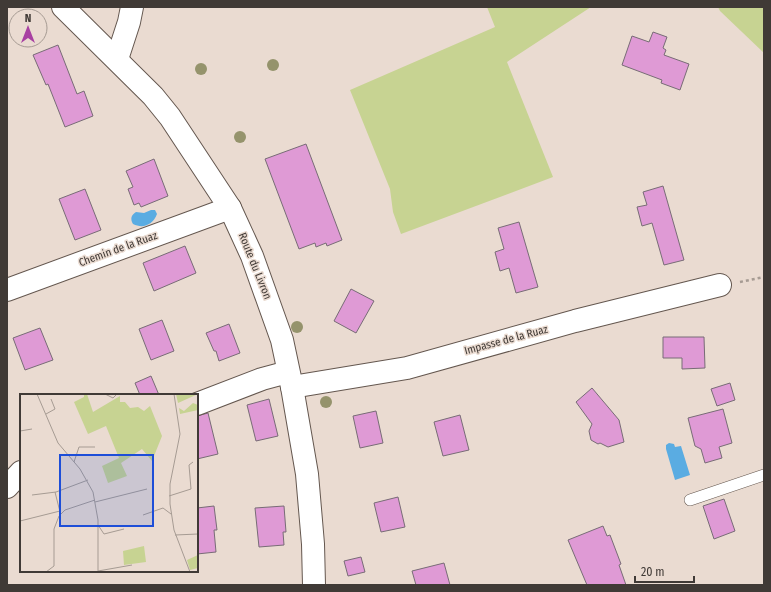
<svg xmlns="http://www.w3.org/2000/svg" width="771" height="592" viewBox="0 0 771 592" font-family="'Fira Sans Condensed',sans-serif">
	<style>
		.green { fill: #c7d392 }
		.water { fill: #5aace2 }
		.building { fill: #df9ad5; stroke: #786c76 }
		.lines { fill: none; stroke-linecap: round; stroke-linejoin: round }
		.service-casing { stroke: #64574f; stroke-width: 12 }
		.minor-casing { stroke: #64574f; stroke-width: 24 }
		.tertiary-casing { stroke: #64574f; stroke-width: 24 }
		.path { stroke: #a69b93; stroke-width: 2.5; stroke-dasharray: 3 3; stroke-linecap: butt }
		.service { stroke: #fff; stroke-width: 11 }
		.minor { stroke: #fff; stroke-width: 22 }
		.tertiary { stroke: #fff; stroke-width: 22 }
		.tree { fill: #95936c }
		.labels { text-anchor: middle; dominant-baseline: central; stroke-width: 3; stroke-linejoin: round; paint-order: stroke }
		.street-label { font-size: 11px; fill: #403a36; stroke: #eadbd1 }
		.inset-road { fill: none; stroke: #a69b93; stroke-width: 1 }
		.view { fill: #1d4ed8; fill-opacity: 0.15; stroke: #1d4ed8; stroke-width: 2 }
		.inset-edge { fill: none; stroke: #403a36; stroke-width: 2 }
	</style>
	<rect width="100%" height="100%" fill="#eadbd1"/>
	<!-- green -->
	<g class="green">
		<polygon points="487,7 591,7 507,62 553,177 401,234 393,212 390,189 350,90 495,27"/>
		<polygon points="718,7 764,7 764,53 720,11"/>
	</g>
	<!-- water -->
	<g class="water">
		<path d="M 151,210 L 155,210 L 157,214 C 153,225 143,229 133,224 C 130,219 131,215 136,212 L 144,213 Z"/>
		<polygon points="669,443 674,444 675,447 681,446 690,475 675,480 666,449 666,445"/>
	</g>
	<!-- building -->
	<g class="building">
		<polygon points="653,32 667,37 663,48 666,50 664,55 689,64 680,90 661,83 662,80 622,65 632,36 649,42"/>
		<polygon points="58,45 77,94 84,91 93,116 65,127 48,84 46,85 33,55"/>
		<polygon points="306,144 342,240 327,246 326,243 316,247 315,243 299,249 265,159"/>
		<polygon points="154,159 168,196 141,207 139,203 134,205 128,189 133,187 126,171"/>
		<polygon points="663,186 684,260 664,265 652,223 642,226 637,207 647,205 643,192"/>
		<polygon points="85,189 101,230 75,240 59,199"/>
		<polygon points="519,222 538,287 516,293 509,268 500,271 495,252 504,249 498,228"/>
		<polygon points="185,246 196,273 154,291 143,263"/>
		<polygon points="351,289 374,301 356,333 334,321"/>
		<polygon points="162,320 174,351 151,360 139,329"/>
		<polygon points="229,324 240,353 219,361 216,351 214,351 206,333"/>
		<polygon points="40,328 53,360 25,370 13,338"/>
		<polygon points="663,337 704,337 705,368 682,369 682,358 663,358"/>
		<polygon points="151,376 159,395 140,395 135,383"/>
		<polygon points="730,383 735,400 717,406 711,389"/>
		<polygon points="592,388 619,420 624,442 608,447 600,443 598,444 591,440 589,431 592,424 576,402"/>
		<polygon points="269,399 278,436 256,441 247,405"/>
		<polygon points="723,409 732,443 719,447 722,458 705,463 701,449 695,446 688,418"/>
		<polygon points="376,411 383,443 360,448 353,416"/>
		<polygon points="208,413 218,454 197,459 197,416"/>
		<polygon points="460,415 469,450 443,456 434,422"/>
		<polygon points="398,497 405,527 381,532 374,503"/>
		<polygon points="724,499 735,531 714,539 703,506"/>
		<polygon points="214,506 217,530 214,530 216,552 197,554 197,508"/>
		<polygon points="284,506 286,532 283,532 284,545 259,547 255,508"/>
		<polygon points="603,526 607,536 610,535 621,564 619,565 626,585 587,585 568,540"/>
		<polygon points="361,557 365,572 348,576 344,561"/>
		<polygon points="444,563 450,585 416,585 412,571"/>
	</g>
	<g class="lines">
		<defs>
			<polyline id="service" points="690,500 764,475"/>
			<g id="minor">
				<polyline points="117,59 129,22 132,7"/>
				<polyline points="7,290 230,208"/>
				<polyline points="292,387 407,368 575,321 720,285"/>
				<polyline points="197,404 262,379 288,372"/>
				<polyline points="7,487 21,472"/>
			</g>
			<polyline id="tertiary" points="63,7 153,96 170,117 230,208 252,256 282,340 292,387 307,474 313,544 314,585"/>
		</defs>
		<!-- service casing -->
		<use href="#service" class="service-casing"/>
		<!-- minor casing -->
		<use href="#minor" class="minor-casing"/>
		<!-- tertiary casing -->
		<use href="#tertiary" class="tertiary-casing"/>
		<!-- path -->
		<polyline class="path" points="740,282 764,277"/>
		<!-- service -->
		<use href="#service" class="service"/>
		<!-- minor -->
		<use href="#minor" class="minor"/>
		<!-- tertiary -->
		<use href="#tertiary" class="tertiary"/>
	</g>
	<!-- trees -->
	<g class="tree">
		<circle cx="273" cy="65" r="6"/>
		<circle cx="201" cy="69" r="6"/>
		<circle cx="240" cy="137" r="6"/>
		<circle cx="297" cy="327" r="6"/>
		<circle cx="326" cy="402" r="6"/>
	</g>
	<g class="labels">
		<!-- street labels -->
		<g class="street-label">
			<text transform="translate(118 249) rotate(-20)">Chemin de la Ruaz</text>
			<text transform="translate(255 266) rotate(68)">Route du Livron</text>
			<text transform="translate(506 340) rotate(-15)">Impasse de la Ruaz</text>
		</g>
	</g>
	<!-- overview -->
	<g transform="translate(20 394)">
		<rect width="178" height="178" fill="#eadbd1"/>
		<path d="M 64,0 L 67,0 L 73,18 L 100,2 L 100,8 L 105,8 L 110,14 L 118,13 L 124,17 L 130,12 L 142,42 L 132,67 L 122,55 L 101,69 L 107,82 L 88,89 L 82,72 L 99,64 L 86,32 L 68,40 L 54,8 L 64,3 ZM 156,0 L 178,0 L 158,9 ZM 173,9 L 178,11 L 178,16 L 160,20 L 159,14 L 164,17 ZM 124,152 L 126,168 L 104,171 L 103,157 ZM 178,161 L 178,174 L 170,176 L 167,166 Z" fill="#c7d392"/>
		<path class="inset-road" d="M 17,0 L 38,49 L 60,75 L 73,98 L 78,126 L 78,178M 85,0 L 93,4 L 97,0M 154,0 L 160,40 L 150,90 L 150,110 L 154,136 L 170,178M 26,20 L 35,15 L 31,5M 0,37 L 12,35M 54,68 L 59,53 L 75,53M 35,98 L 40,118M 12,101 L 36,98 L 68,86M 149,102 L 171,95 L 169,71 L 173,68M 75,108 L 127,95M 123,121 L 143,114 L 151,120M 0,127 L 40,117M 78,131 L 84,140 L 104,135M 155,141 L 178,140M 78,177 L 112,171M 26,178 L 34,172 L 34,135 L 39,122 L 45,116 L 75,106"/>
		<path class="view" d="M 40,61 L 133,61 L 133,132 L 40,132 Z"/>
		<rect width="178" height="178" class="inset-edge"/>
	</g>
	<!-- border -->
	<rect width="771" height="592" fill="none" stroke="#403a36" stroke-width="16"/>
	<!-- north arrow -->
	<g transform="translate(28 28)"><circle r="19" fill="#eadbd1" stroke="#a69b93"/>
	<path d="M0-3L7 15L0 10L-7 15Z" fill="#a840a2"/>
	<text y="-6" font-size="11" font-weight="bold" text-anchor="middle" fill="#403a36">N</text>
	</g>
	<!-- scale -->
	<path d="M635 576v6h59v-6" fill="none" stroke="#403a36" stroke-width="2"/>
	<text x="641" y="576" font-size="12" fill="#403a36" stroke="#eadbd1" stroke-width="3" paint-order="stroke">20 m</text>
</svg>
